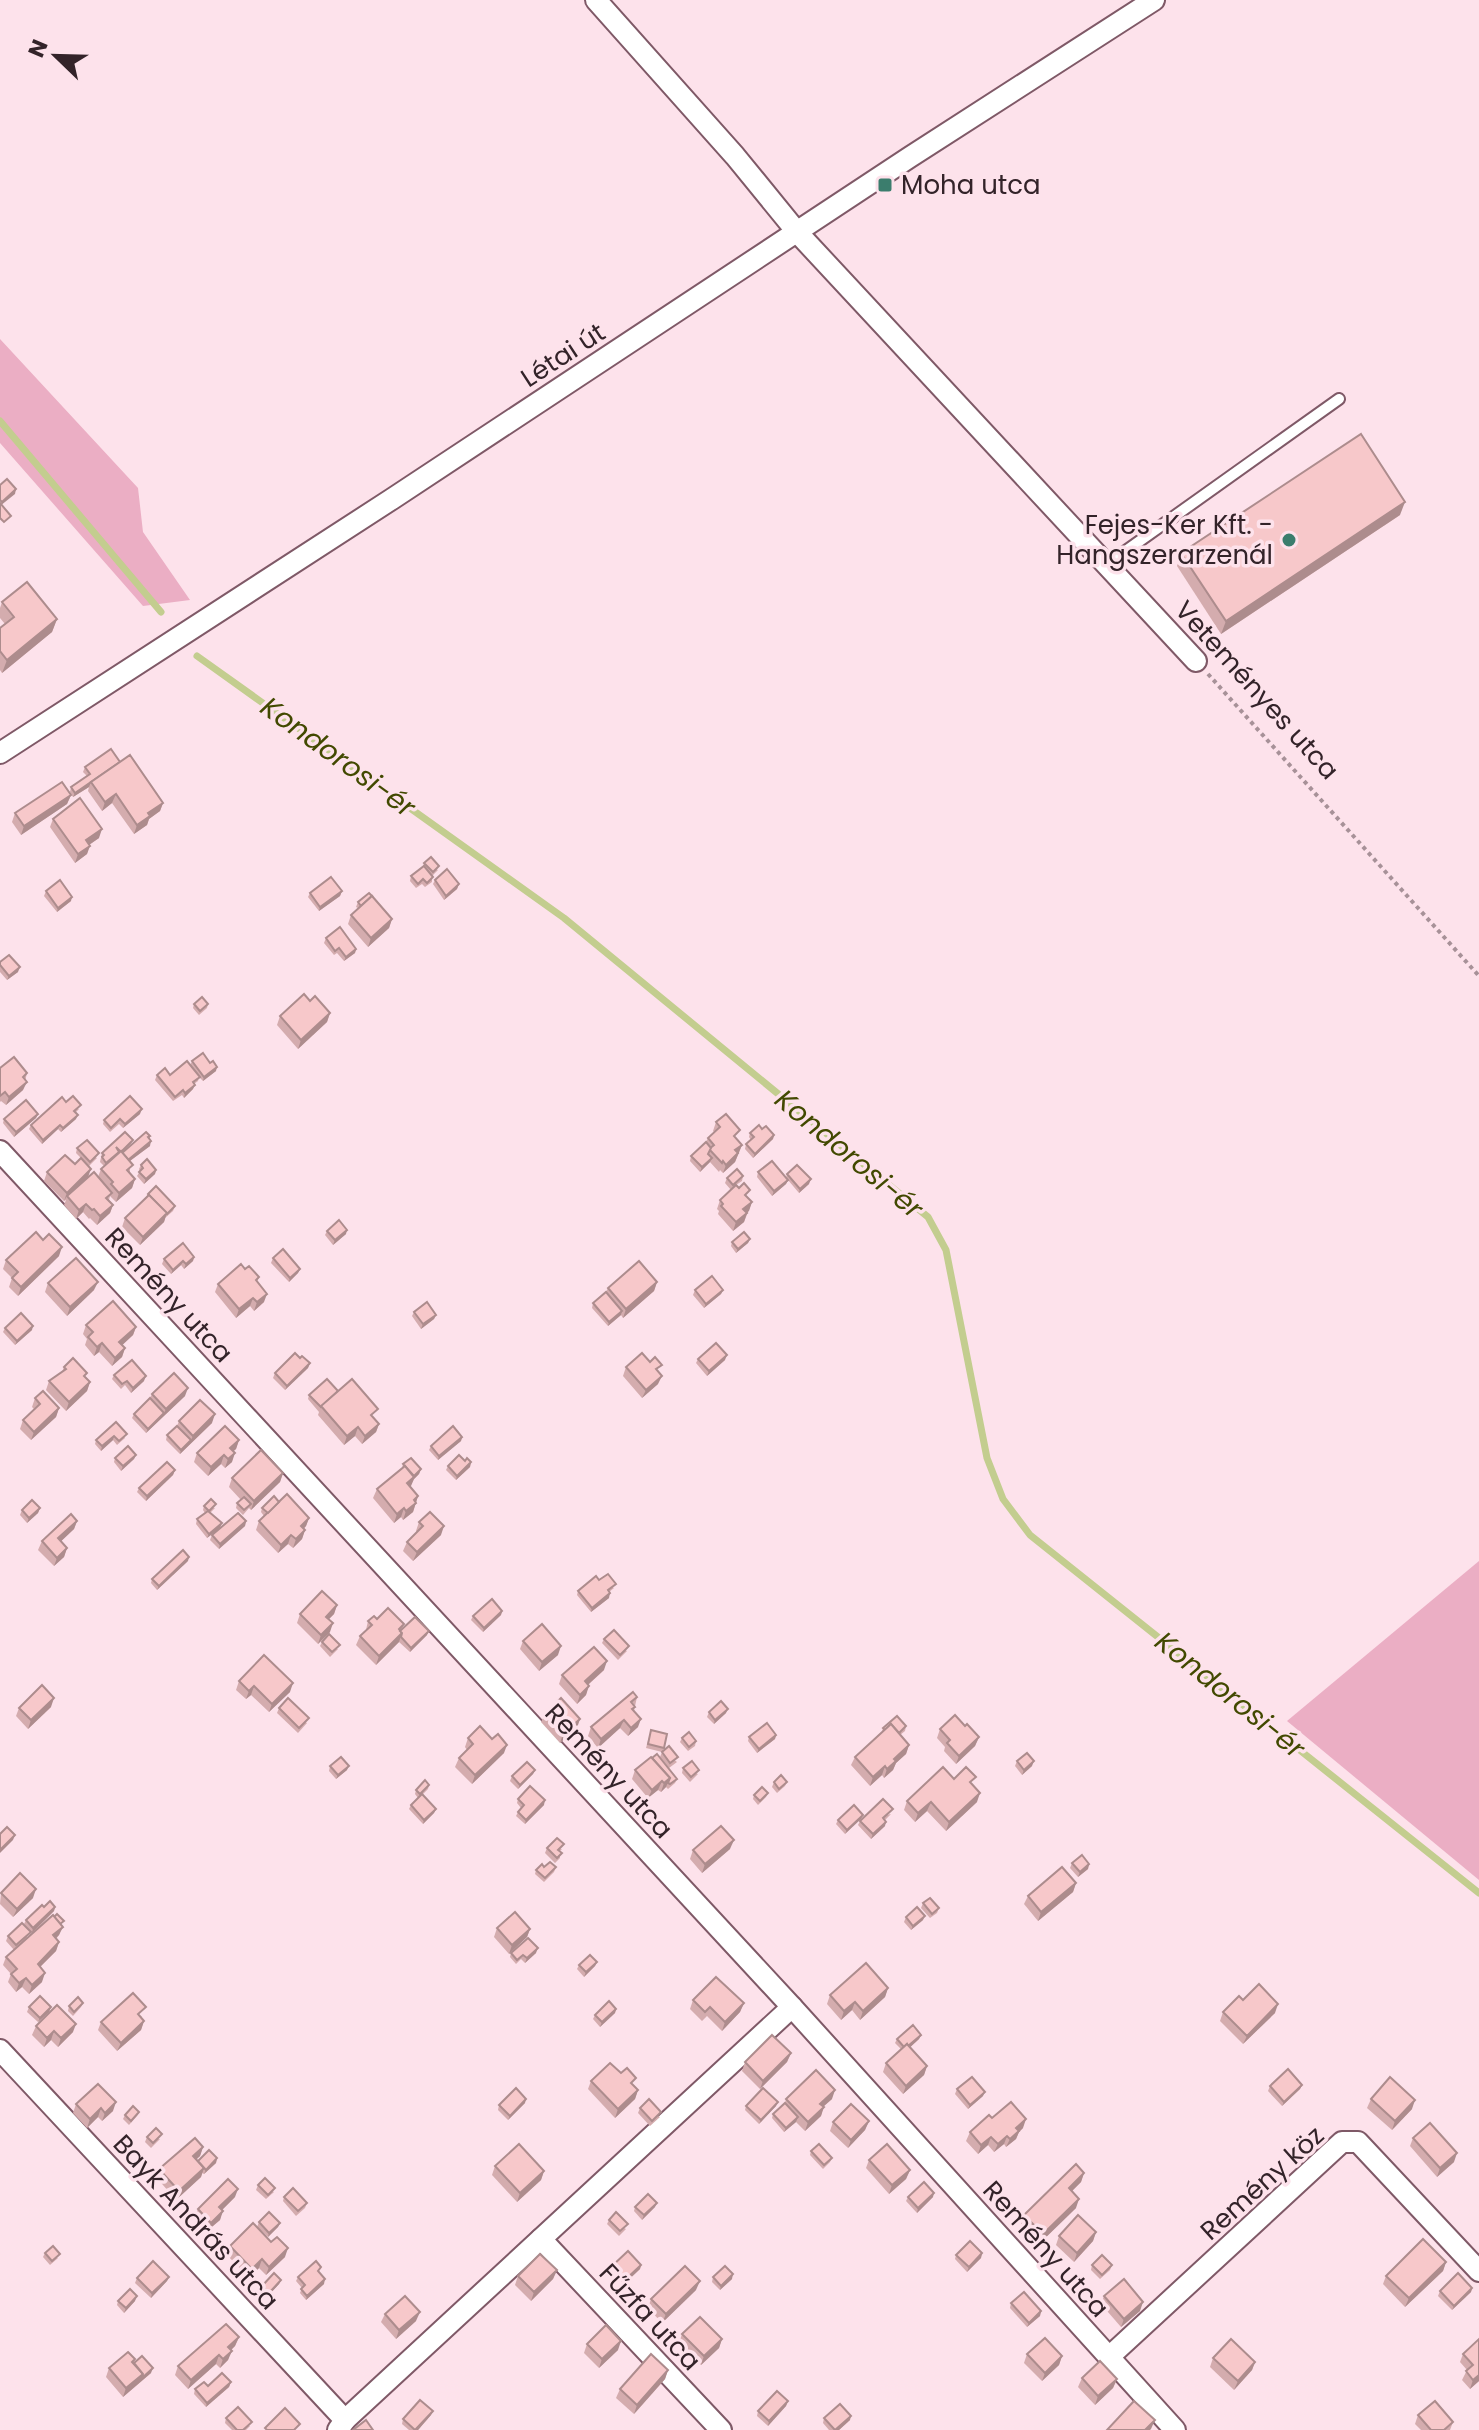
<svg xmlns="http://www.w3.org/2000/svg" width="1479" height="2430" viewBox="0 0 1479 2430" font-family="Poppins,sans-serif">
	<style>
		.green { fill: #ebaec4 }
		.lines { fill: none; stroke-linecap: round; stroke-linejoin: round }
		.stream { stroke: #c3cd8f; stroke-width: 7 }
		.lane-casing { stroke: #7f5967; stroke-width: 14 }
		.street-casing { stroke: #7f5967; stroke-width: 24 }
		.path { stroke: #a79198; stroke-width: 4; stroke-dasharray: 4 4; stroke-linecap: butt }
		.lane { stroke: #fff; stroke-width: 10 }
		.street { stroke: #fff; stroke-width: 20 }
		.wall { fill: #d4acae }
		.shaded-wall { fill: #ad8c8d }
		.building { fill: #f7c8ca; stroke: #ad8c8d; stroke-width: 2 }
		.poi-dot { fill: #3b7d6d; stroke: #fde2eb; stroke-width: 3 }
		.labels { text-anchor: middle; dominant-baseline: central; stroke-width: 7; stroke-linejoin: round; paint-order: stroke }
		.poi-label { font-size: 26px; fill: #332329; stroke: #fde2eb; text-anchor: start }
		.street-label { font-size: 26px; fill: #332329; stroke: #fde2eb }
		.water-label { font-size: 28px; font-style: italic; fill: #424900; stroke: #fde2eb }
	</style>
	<rect width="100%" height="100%" fill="#fde2eb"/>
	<!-- green -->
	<g class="green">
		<polygon points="0,339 138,488 143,532 190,600 143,606 0,443"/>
		<polygon points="1479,1561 1479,1880 1287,1721"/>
	</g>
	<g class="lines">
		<!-- stream -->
		<g class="stream">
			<polyline points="0,421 161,612"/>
			<polyline points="197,656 564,918 928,1217 946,1250 987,1458 1003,1499 1030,1535 1479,1893"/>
		</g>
		<defs>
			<polyline id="lane" points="1108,566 1120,555 1339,399"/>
			<g id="street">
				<polyline points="596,0 735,156 797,232 1196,661"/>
				<polyline points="0,753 392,499 910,157 1154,0"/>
				<polyline points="0,1151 792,2007 1175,2430"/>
				<polyline points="0,2050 345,2420 338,2430"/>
				<polyline points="541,2239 721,2430"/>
				<polyline points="1109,2357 1342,2142 1358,2142 1479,2271"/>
				<polyline points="345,2420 792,2007"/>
			</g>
		</defs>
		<!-- lane casing -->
		<use href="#lane" class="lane-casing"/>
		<!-- street casing -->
		<use href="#street" class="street-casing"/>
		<!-- path -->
		<polyline class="path" points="1208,674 1479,976"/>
		<!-- lane -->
		<use href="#lane" class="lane"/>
		<!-- street -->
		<use href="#street" class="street"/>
	</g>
	<!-- wall -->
	<g class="wall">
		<polygon points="1400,515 1221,634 1177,566 1181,553"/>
		<polygon points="2,602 57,619 52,632 2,673 0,670 0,628 5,624 0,618 0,608"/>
		<polygon points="120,762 163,803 160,811 149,819 147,825 134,834 112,803 102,811 88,791 89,787 73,797 70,792 71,787 87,776 83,772 85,767"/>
		<polygon points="71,795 67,804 21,835 12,822 15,813"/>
		<polygon points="53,819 99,838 89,845 87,854 75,863 50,827"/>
		<polygon points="424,863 438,870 432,876 432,882 425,887 422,884 416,888 410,881 411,876 423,867"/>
		<polygon points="435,880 459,884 457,889 444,900 433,884"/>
		<polygon points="46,891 71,901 57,912 44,896"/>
		<polygon points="342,891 340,896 319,911 308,897 310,893"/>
		<polygon points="358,902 392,919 389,928 368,947 348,924 351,915 358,908 356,907"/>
		<polygon points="326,938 356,949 355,953 344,961 337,953 334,955 324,943"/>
		<polygon points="0,962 18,972 7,980 0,972"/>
		<polygon points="310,1001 330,1013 327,1022 298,1049 277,1025 280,1016"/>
		<polygon points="194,1004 208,1004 207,1008 199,1015 193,1008"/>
		<polygon points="192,1061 216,1071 203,1081 199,1077 198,1081 194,1084 193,1089 184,1098 182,1095 173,1101 155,1080 157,1075 170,1075 190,1066"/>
		<polygon points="0,1068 27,1073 23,1090 6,1105 1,1101 0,1102"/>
		<polygon points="66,1102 79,1109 76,1112 76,1119 61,1132 58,1129 42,1144 29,1129 31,1125"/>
		<polygon points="38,1114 36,1118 14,1137 3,1123 4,1119"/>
		<polygon points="140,1114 123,1128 119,1124 110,1132 103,1124 104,1120"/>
		<polygon points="716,1122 742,1145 735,1162 723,1173 720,1170 719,1172 710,1162 700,1172 690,1161 691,1156 706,1142 708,1138 714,1132 713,1131"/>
		<polygon points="762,1129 774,1135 773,1139 753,1158 745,1149 746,1144 751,1140 749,1137 750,1133"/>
		<polygon points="150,1136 150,1146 130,1161 130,1173 135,1179 132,1188 116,1202 110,1196 109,1200 113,1205 110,1213 97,1225 90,1218 89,1219 83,1212 76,1219 64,1205 66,1200 64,1201 44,1181 47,1172 75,1164 81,1158 76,1153 77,1148 97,1158 89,1166 88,1178 98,1177 101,1169 104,1166 100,1162 102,1153 133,1140 131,1144 122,1153"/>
		<polygon points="141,1165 156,1170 155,1174 144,1184 137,1176 140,1171 139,1169"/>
		<polygon points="758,1172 786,1178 787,1174 809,1184 799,1193 788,1180 786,1184 772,1196 757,1177"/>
		<polygon points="743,1176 742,1181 736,1185 752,1202 744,1222 733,1231 718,1214 719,1211 717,1209 720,1200 731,1190 725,1183 727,1178"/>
		<polygon points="148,1194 175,1206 173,1211 165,1218 164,1222 140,1245 122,1227 125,1218 146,1197"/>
		<polygon points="327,1231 346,1234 333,1245 325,1235"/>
		<polygon points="750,1239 748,1243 736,1253 731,1246 732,1242"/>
		<polygon points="59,1256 18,1296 9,1287 12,1278 3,1269 6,1260"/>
		<polygon points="194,1257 193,1261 184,1269 181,1265 171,1274 162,1264 164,1259"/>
		<polygon points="273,1258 300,1269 298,1273 289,1282 271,1263"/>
		<polygon points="245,1269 259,1277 257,1282 264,1302 254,1311 250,1306 236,1318 215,1292 218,1284"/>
		<polygon points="657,1282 654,1291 623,1318 621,1315 608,1326 592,1308 593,1303 606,1292 608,1288"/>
		<polygon points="48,1283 94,1290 67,1316 45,1292"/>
		<polygon points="695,1290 723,1290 721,1294 704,1308 693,1295"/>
		<polygon points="414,1312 436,1315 434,1319 421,1329 412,1316"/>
		<polygon points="86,1325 136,1327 133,1335 122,1345 125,1348 122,1357 112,1366 99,1352 94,1356 85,1345 87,1339 83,1334"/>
		<polygon points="5,1328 32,1330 15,1345 3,1332"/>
		<polygon points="300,1358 310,1363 308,1368 285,1390 273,1378 275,1373"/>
		<polygon points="698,1359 725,1360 707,1376 696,1363"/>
		<polygon points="64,1367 86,1377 90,1382 87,1391 66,1411 46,1390 49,1381 62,1372"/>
		<polygon points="626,1367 659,1372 658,1384 642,1398 623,1376"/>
		<polygon points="114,1375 144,1381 131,1393 125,1385 121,1389 112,1379"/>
		<polygon points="338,1391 374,1418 379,1424 376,1432 362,1444 355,1436 344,1445 318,1415 319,1412 308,1399 309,1395"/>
		<polygon points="152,1394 185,1396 146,1433 132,1418 134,1414 150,1398"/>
		<polygon points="35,1398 59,1408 56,1417 31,1440 20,1429 23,1420 34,1409 32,1407"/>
		<polygon points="179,1421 212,1423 180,1454 166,1440 167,1435 177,1426"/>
		<polygon points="116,1422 125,1438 117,1445 113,1440 101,1451 95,1444 96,1440"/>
		<polygon points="462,1437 461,1441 438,1460 429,1450 431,1446"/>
		<polygon points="239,1440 236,1449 233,1451 232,1462 225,1468 221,1464 208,1476 194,1462 197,1453"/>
		<polygon points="136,1455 134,1459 121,1471 114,1462 115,1458"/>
		<polygon points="465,1461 471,1462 470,1467 456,1480 446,1470 448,1466"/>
		<polygon points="403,1464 421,1469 419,1474 414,1479 410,1486 418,1496 413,1512 403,1520 401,1517 394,1523 373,1498 377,1489 402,1468"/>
		<polygon points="175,1470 173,1475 146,1501 137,1492 139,1488"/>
		<polygon points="283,1473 280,1482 251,1510 249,1508 243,1515 236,1508 237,1503 241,1500 229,1487 232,1478"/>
		<polygon points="279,1502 309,1518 306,1526 304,1529 305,1530 302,1539 293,1548 288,1544 278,1553 256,1530 259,1521 264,1516 261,1512 262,1508"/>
		<polygon points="204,1506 215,1508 210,1513 220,1528 207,1538 196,1524 197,1519 205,1513 203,1510"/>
		<polygon points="40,1508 38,1513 27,1523 20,1515 22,1510"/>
		<polygon points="77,1521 74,1529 61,1541 67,1548 64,1557 54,1566 38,1550 42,1541"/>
		<polygon points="246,1521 245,1526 219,1549 210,1540 212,1535"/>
		<polygon points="419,1522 441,1535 413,1561 403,1551 407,1542 417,1532 416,1531"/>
		<polygon points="188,1561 157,1590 151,1583 152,1579"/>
		<polygon points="599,1580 614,1588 609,1592 609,1598 591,1612 577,1595 578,1591"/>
		<polygon points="337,1605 334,1614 329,1619 330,1632 318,1644 297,1623 300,1614"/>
		<polygon points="502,1611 501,1615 483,1632 471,1620 473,1616"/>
		<polygon points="377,1619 404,1624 402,1629 427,1635 410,1652 399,1642 376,1665 356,1645 360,1636 366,1630 368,1621"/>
		<polygon points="604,1639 627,1651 618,1660 602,1643"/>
		<polygon points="523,1641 558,1655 539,1671 520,1649"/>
		<polygon points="322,1642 338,1649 330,1657 320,1646"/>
		<polygon points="604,1670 588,1685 586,1695 577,1704 559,1684 562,1675"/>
		<polygon points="239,1681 290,1692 269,1712 251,1695 246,1699 236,1690"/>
		<polygon points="637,1697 634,1711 638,1727 628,1736 620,1728 598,1748 588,1736 591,1727"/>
		<polygon points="51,1707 28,1729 16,1716 19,1708"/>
		<polygon points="279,1708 307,1723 298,1733 277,1713"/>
		<polygon points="709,1712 726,1713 714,1724 707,1717"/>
		<polygon points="545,1714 577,1728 560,1743 541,1722"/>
		<polygon points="906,1726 905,1731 900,1735 909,1745 906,1754 896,1763 893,1770 884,1778 882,1775 870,1786 851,1765 855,1757 882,1732 883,1728"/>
		<polygon points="965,1726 979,1737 975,1746 956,1764 944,1751 945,1747 937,1738 940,1729"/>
		<polygon points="651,1730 667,1734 663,1751 677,1762 669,1768 660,1757 662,1752 646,1748"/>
		<polygon points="776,1735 775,1739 757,1753 748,1741 749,1737"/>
		<polygon points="468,1738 492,1739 504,1753 472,1784 455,1767 459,1758 467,1750 465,1747"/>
		<polygon points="682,1738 696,1741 695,1746 688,1751 680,1742"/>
		<polygon points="1017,1761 1032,1766 1022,1775 1015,1766"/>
		<polygon points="330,1766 347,1770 336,1779 329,1771"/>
		<polygon points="683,1768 698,1774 690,1782 682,1773"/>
		<polygon points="535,1770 533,1774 518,1789 510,1781 512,1776"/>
		<polygon points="635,1770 677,1779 675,1783 668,1789 666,1787 661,1792 658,1790 648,1798 632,1779"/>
		<polygon points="954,1779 973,1785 977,1802 946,1831 927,1811 915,1822 904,1810 907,1801"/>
		<polygon points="774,1782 787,1782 785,1786 777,1793 772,1787"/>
		<polygon points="429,1785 428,1789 422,1795 436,1809 434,1813 423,1824 409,1809 411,1805 418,1798 415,1794 416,1790"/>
		<polygon points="768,1793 766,1797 758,1805 753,1799 754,1795"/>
		<polygon points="518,1799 544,1805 525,1824 516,1816 518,1812 521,1808 517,1803"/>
		<polygon points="891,1814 885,1820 885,1826 871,1839 858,1825 860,1821"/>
		<polygon points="863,1815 845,1834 836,1824 838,1820"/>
		<polygon points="547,1848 562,1849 560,1851 560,1858 555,1863 545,1853"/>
		<polygon points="730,1849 702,1873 690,1859 693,1850"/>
		<polygon points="1072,1863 1089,1864 1088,1869 1078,1877 1070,1868"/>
		<polygon points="544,1867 556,1867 554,1872 544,1882 535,1874 536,1870"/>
		<polygon points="1076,1883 1073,1892 1038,1921 1024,1904 1028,1896"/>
		<polygon points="1,1893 33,1898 13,1917 0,1904"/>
		<polygon points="923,1903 939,1908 937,1913 930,1918 921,1908"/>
		<polygon points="44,1907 55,1907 54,1911 32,1933 24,1924 26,1920"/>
		<polygon points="906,1917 923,1920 911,1930 904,1922"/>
		<polygon points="62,1926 59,1935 56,1939 59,1942 56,1951 40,1967 42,1982 29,1994 22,1987 16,1992 8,1982 11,1974 3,1965 6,1957 14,1950 6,1941 8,1936 28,1937"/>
		<polygon points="497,1928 530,1929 527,1937 509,1954 494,1937"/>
		<polygon points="511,1953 536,1953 525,1963 521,1959 516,1964 510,1957"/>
		<polygon points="597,1962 595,1966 584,1977 577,1969 579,1965"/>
		<polygon points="888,1988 885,1997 860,2020 852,2010 841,2020 827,2004 830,1995"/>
		<polygon points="693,2000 744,2003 740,2012 722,2031 707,2016 702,2021 690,2009"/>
		<polygon points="1243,2000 1275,2013 1243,2044 1220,2021 1223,2012"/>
		<polygon points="83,2003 81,2007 73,2016 68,2011 69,2006"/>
		<polygon points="29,2007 51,2007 49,2012 38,2022 27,2012"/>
		<polygon points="616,2009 615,2013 600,2027 593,2019 595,2015"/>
		<polygon points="142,2016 141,2017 144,2021 141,2030 117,2051 98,2030 101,2022"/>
		<polygon points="36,2026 73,2032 58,2047 51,2040 44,2047 32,2035"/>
		<polygon points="921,2035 919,2039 910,2047 927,2066 924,2075 903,2094 883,2072 886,2063 901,2049 895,2043 897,2039"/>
		<polygon points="791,2053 787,2062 760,2089 742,2071 745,2062"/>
		<polygon points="591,2081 634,2085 638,2090 635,2099 615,2118 588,2089"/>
		<polygon points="1302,2085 1300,2089 1282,2106 1268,2091 1270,2086"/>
		<polygon points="957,2089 983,2096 968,2109 955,2094"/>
		<polygon points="786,2099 832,2099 823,2107 821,2116 805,2131 796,2122 784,2132 772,2118 773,2114 785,2103"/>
		<polygon points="1371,2099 1412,2109 1392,2130 1367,2108"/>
		<polygon points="525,2103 508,2120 498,2110 499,2105"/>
		<polygon points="76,2104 113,2111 102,2121 98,2117 87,2128 73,2113"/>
		<polygon points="746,2106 776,2106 759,2124 745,2110"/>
		<polygon points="640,2108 660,2117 650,2126 638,2113"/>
		<polygon points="139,2112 137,2116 129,2125 123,2119 125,2115"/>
		<polygon points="992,2118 1023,2128 1019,2132 1016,2139 1006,2147 1004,2144 994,2152 988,2145 978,2154 966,2141 970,2132"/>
		<polygon points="869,2121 865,2130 848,2148 830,2131 833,2122"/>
		<polygon points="147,2137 160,2139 151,2148 145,2142"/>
		<polygon points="1413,2138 1454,2162 1437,2177 1410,2146"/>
		<polygon points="203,2147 200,2156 196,2160 198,2161 217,2158 216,2163 204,2174 202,2173 201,2177 176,2200 156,2177 159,2169"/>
		<polygon points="811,2151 832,2158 830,2162 823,2169 810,2155"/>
		<polygon points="869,2160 910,2170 906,2179 889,2194 866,2168"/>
		<polygon points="495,2166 544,2171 541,2180 517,2202 492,2175"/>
		<polygon points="1084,2173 1081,2182 1072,2191 1076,2208 1040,2243 1021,2224 1024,2215"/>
		<polygon points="258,2185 274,2192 266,2199 256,2190"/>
		<polygon points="235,2197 222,2210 220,2220 207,2231 194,2218 198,2209"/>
		<polygon points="284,2197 307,2203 305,2208 296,2216 283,2201"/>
		<polygon points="908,2197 933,2197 917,2213 906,2201"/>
		<polygon points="635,2207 655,2207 642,2220 634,2211"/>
		<polygon points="609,2220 626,2229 619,2236 607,2224"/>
		<polygon points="259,2222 280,2223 278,2227 268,2237 257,2227"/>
		<polygon points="1096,2232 1093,2241 1074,2262 1056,2245 1059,2236"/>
		<polygon points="271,2242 285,2257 266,2275 259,2268 249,2278 227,2255 230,2246"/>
		<polygon points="45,2253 58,2258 50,2265 43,2257"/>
		<polygon points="982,2253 981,2258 967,2272 955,2259 956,2255"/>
		<polygon points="1446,2262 1443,2271 1405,2307 1383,2284 1386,2276"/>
		<polygon points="641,2265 640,2269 624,2284 610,2270 612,2266"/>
		<polygon points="1092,2265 1112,2265 1110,2270 1100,2279 1091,2270"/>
		<polygon points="557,2270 553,2279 531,2301 515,2285 518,2276"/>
		<polygon points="169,2277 167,2281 151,2298 135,2283 137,2278"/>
		<polygon points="298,2277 324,2284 306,2300 300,2293 302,2288 296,2281"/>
		<polygon points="713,2277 732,2279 720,2290 712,2282"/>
		<polygon points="281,2280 279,2284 267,2297 260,2291 262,2286"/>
		<polygon points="1472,2288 1471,2292 1452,2310 1438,2296 1440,2291"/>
		<polygon points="696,2290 662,2323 648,2308 651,2299"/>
		<polygon points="1104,2296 1140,2311 1121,2327 1101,2304"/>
		<polygon points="118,2301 135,2301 124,2313 117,2305"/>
		<polygon points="1011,2303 1041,2311 1040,2316 1027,2327 1010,2308"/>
		<polygon points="385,2314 416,2321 396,2339 381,2322"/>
		<polygon points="682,2334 722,2339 719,2348 701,2365 679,2343"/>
		<polygon points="239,2337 235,2346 231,2350 228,2360 220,2368 216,2364 188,2389 175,2375 178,2366"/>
		<polygon points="1479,2339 1479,2381 1470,2389 1462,2380 1467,2370 1460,2362 1463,2354"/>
		<polygon points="587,2344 618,2350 599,2368 584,2353"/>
		<polygon points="1027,2354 1062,2356 1059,2365 1042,2381 1024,2363"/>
		<polygon points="1213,2358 1255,2362 1252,2370 1234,2390 1210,2367"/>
		<polygon points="135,2359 134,2363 151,2373 123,2397 106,2377 109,2368"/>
		<polygon points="668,2370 665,2379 634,2414 616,2398 620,2389"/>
		<polygon points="1082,2378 1117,2379 1113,2388 1095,2405 1078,2387"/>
		<polygon points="231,2382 229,2387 206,2407 194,2394 195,2389"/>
		<polygon points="788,2401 786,2406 768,2426 757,2416 758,2411"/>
		<polygon points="431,2415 418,2430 409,2430 402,2424 403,2419"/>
		<polygon points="1418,2415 1453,2422 1450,2430 1421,2430 1415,2424"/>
		<polygon points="226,2418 250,2426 246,2430 232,2430 225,2423"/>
		<polygon points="824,2418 850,2420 839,2430 829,2430 823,2423"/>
	</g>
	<!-- shaded-wall -->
	<g class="shaded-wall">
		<polygon points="16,489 15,494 0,506 2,502"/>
		<polygon points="1405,502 1400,515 1221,634 1226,621"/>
		<polygon points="57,619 52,632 2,673 7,660"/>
		<polygon points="91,782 89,787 73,797 75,793"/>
		<polygon points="116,794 112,803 102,811 105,802"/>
		<polygon points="71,795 67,804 21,835 24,826"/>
		<polygon points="163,803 160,811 149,819 147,825 134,834 137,825 148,813"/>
		<polygon points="102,829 99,838 83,849 86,840"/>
		<polygon points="90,846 87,854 75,863 78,854"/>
		<polygon points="459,884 457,889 444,900 446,896"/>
		<polygon points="342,891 340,896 319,911 320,907"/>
		<polygon points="72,897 71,901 57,912 58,908"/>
		<polygon points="392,919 389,928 368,947 371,938"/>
		<polygon points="356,949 355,953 344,961 346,957"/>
		<polygon points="20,967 18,972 7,980 9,976"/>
		<polygon points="330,1013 327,1022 298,1049 301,1040"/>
		<polygon points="217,1067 216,1071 203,1081 204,1077"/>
		<polygon points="27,1082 23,1090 6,1105 9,1097"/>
		<polygon points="195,1085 193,1089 184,1098 185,1093"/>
		<polygon points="142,1109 140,1114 123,1128 125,1124"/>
		<polygon points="38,1114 36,1118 14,1137 16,1132"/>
		<polygon points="78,1115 76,1119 61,1132 63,1128"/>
		<polygon points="60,1125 58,1129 42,1144 43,1140"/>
		<polygon points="774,1135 773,1139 753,1158 755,1154"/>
		<polygon points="151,1141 150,1146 123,1166 125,1162"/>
		<polygon points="742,1145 735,1162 723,1173 726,1165 735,1150"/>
		<polygon points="712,1158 710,1162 700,1172 702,1167"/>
		<polygon points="91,1169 88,1177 67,1196 64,1201 67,1193"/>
		<polygon points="156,1170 155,1174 144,1184 146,1179"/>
		<polygon points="135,1179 132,1188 116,1202 119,1193"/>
		<polygon points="811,1179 809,1184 799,1193 800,1189"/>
		<polygon points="788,1180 786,1184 772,1196 774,1191"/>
		<polygon points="752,1202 749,1211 740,1218 743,1209"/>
		<polygon points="86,1204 83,1212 76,1219 79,1210"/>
		<polygon points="113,1205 110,1213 97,1225 100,1216"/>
		<polygon points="167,1213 164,1222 140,1245 143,1237"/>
		<polygon points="747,1213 744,1222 733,1231 736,1222"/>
		<polygon points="347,1230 346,1234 333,1245 335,1240"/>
		<polygon points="750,1239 748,1243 736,1253 738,1249"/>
		<polygon points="62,1247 59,1256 18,1296 21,1287"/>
		<polygon points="194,1257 193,1261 184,1269 186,1264"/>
		<polygon points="183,1261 181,1265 171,1274 173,1270"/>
		<polygon points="300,1269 298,1273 289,1282 290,1278"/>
		<polygon points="98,1282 94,1290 67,1316 70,1307"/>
		<polygon points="657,1282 654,1291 623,1318 626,1309"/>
		<polygon points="723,1290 721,1294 704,1308 706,1304"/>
		<polygon points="267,1294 264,1302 254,1311 257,1302"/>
		<polygon points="253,1298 250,1306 236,1318 239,1309"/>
		<polygon points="622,1311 621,1315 608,1326 609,1322"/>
		<polygon points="436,1315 434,1319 421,1329 423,1324"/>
		<polygon points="33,1326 32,1330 15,1345 17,1341"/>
		<polygon points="136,1327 133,1335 116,1351 119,1342"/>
		<polygon points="102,1343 99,1352 94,1356 97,1347"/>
		<polygon points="125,1348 122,1357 112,1366 115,1358"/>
		<polygon points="727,1355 725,1360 707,1376 709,1371"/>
		<polygon points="310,1363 308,1368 285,1390 287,1386"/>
		<polygon points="146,1376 144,1381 131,1393 133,1388"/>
		<polygon points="662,1376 658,1384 642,1398 646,1390"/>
		<polygon points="90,1382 87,1391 66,1411 69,1402"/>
		<polygon points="188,1388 185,1396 146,1433 148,1429 164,1413 166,1409"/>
		<polygon points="59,1408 56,1417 31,1440 34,1432"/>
		<polygon points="215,1414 212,1423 180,1454 181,1450 191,1440 193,1436"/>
		<polygon points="379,1424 376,1432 362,1444 365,1436"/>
		<polygon points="358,1427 355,1436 344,1445 347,1436"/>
		<polygon points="114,1436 113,1440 101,1451 102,1446"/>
		<polygon points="462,1437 461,1441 438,1460 439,1456"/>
		<polygon points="239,1440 236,1449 227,1457 230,1448"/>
		<polygon points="235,1453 232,1462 225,1468 228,1459"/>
		<polygon points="136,1455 134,1459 121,1471 123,1466"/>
		<polygon points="224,1455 221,1464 208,1476 211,1467"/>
		<polygon points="471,1462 470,1467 456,1480 457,1476"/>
		<polygon points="421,1469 419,1474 414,1479 411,1486 404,1491 407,1483"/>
		<polygon points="175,1470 173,1475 146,1501 147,1496"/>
		<polygon points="283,1473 280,1482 251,1510 254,1501"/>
		<polygon points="418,1496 413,1512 403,1520 406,1511 414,1500"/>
		<polygon points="40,1508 38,1513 27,1523 29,1518"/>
		<polygon points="404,1508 401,1517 394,1523 397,1514"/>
		<polygon points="309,1518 306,1526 298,1534 301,1526"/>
		<polygon points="77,1521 74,1529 55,1547 58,1538"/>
		<polygon points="246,1521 245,1526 219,1549 220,1544"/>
		<polygon points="222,1523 220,1528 207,1538 209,1534"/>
		<polygon points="444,1526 441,1535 413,1561 417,1552"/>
		<polygon points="305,1530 302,1539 293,1548 296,1539"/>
		<polygon points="291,1535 288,1544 278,1553 281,1545"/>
		<polygon points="67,1548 64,1557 54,1566 57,1558"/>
		<polygon points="189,1557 188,1561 157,1590 159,1586"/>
		<polygon points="610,1593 609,1598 591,1612 592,1608"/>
		<polygon points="337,1605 334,1614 323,1625 326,1617"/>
		<polygon points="502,1611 501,1615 483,1632 484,1628"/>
		<polygon points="333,1623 330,1632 318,1644 321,1635"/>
		<polygon points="429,1631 427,1635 410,1652 411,1648"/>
		<polygon points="402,1633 399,1642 376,1665 379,1656"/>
		<polygon points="561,1646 558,1655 539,1671 542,1662"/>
		<polygon points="607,1661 604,1670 582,1690 585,1681"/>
		<polygon points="293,1683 290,1692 269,1712 272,1704"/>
		<polygon points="254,1686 251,1695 246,1699 249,1691"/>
		<polygon points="589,1686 586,1695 577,1704 580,1695"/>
		<polygon points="54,1698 51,1707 28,1729 31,1720"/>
		<polygon points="728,1709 726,1713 714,1724 715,1720"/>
		<polygon points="580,1719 577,1728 560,1743 563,1734"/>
		<polygon points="641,1719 638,1727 628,1736 631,1728"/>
		<polygon points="624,1720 620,1728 598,1748 601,1739"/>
		<polygon points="776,1735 775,1739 757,1753 759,1749"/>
		<polygon points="979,1737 975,1746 956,1764 959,1756"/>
		<polygon points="507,1745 504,1753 472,1784 475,1775"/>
		<polygon points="909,1745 906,1754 896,1763 893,1770 884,1778 887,1769 894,1759"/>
		<polygon points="1034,1761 1032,1766 1022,1775 1024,1770"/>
		<polygon points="349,1766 347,1770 336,1779 338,1775"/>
		<polygon points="885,1766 882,1775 870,1786 873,1777"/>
		<polygon points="535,1770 533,1774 518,1789 520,1785"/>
		<polygon points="670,1778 666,1787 661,1792 664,1783"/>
		<polygon points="662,1781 658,1790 648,1798 652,1790"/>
		<polygon points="980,1793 977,1802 946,1831 949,1822"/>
		<polygon points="545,1800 544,1805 525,1824 526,1820"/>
		<polygon points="931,1802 927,1811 915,1822 918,1813"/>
		<polygon points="436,1809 434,1813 423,1824 424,1820"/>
		<polygon points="863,1815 861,1819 845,1834 847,1830"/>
		<polygon points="886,1822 885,1826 871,1839 873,1834"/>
		<polygon points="15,1835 13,1840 0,1853 0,1850"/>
		<polygon points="734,1840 730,1849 702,1873 705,1864"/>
		<polygon points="1089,1864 1088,1869 1078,1877 1080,1872"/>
		<polygon points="1076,1883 1073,1892 1038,1921 1041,1912"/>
		<polygon points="36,1889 33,1898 13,1917 17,1909"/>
		<polygon points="55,1907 54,1911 32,1933 33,1928"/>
		<polygon points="925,1916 923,1920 911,1930 913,1926"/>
		<polygon points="63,1927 59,1935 50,1944 53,1935"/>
		<polygon points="530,1929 527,1937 509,1954 512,1945"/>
		<polygon points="59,1942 56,1951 34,1973 38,1964"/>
		<polygon points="538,1948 536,1953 525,1963 527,1958"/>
		<polygon points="597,1962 595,1966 584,1977 586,1972"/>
		<polygon points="45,1973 42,1982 29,1994 32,1985"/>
		<polygon points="26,1978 22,1987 16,1992 19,1983"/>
		<polygon points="888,1988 885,1997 860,2020 863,2011"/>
		<polygon points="855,2002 852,2010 841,2020 844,2011"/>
		<polygon points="744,2003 740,2012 722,2031 725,2022"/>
		<polygon points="1278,2004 1275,2013 1243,2044 1247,2036"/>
		<polygon points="51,2007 49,2012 38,2022 40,2018"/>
		<polygon points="616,2009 615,2013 600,2027 602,2022"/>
		<polygon points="144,2021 141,2030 117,2051 121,2043"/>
		<polygon points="76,2024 73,2032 58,2047 61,2038"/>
		<polygon points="54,2031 51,2040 44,2047 47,2038"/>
		<polygon points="921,2035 919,2039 904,2053 905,2048"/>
		<polygon points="791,2053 787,2062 760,2089 763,2081"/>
		<polygon points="927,2066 924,2075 903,2094 906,2086"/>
		<polygon points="1302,2085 1300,2089 1282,2106 1284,2102"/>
		<polygon points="638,2090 635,2099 615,2118 618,2109"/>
		<polygon points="835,2090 832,2099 817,2112 820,2104"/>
		<polygon points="985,2092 983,2096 968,2109 970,2105"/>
		<polygon points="526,2099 525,2103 508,2120 510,2116"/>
		<polygon points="1415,2100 1412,2109 1392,2130 1395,2121"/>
		<polygon points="116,2102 113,2111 102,2121 105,2113"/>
		<polygon points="778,2102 776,2106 759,2124 761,2120"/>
		<polygon points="824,2107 821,2116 805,2131 808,2122"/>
		<polygon points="101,2108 98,2117 87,2128 90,2119"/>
		<polygon points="798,2117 796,2122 784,2132 786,2128"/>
		<polygon points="1026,2119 1023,2128 1019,2132 1016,2139 1006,2147 1010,2139 1016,2128"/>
		<polygon points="869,2121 865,2130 848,2148 851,2140"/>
		<polygon points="1007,2136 1004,2144 994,2152 998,2144"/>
		<polygon points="991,2137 988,2145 978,2154 981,2145"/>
		<polygon points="203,2147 200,2156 190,2165 193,2156"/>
		<polygon points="1457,2153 1454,2162 1437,2177 1440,2168"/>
		<polygon points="217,2158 216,2163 204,2174 206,2170"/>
		<polygon points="204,2168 201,2177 176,2200 179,2191"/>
		<polygon points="910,2170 906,2179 889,2194 892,2185"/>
		<polygon points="544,2171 541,2180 517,2202 520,2193"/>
		<polygon points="1084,2173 1081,2182 1066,2197 1069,2188"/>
		<polygon points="238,2189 235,2197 216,2216 219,2207"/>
		<polygon points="934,2193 933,2197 917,2213 918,2208"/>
		<polygon points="1079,2199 1076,2208 1040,2243 1043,2234"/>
		<polygon points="657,2203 655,2207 642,2220 644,2215"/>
		<polygon points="223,2211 220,2220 207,2231 211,2223"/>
		<polygon points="280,2223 278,2227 268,2237 269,2233"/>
		<polygon points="1096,2232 1093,2241 1074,2262 1077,2253"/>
		<polygon points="288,2248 285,2257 266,2275 269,2267"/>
		<polygon points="982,2253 981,2258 967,2272 969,2267"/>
		<polygon points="262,2259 259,2268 249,2278 252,2269"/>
		<polygon points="1446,2262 1443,2271 1405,2307 1409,2298"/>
		<polygon points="641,2265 640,2269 624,2284 625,2280"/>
		<polygon points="557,2270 553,2279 531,2301 534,2292"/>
		<polygon points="733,2274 732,2279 720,2290 721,2286"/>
		<polygon points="169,2277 167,2281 151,2298 152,2293"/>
		<polygon points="325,2279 324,2284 306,2300 307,2296"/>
		<polygon points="281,2280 279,2284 267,2297 269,2293"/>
		<polygon points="700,2281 696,2290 662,2323 666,2314"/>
		<polygon points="1472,2288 1471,2292 1452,2310 1454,2306"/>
		<polygon points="137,2296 135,2301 124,2313 126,2308"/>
		<polygon points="1143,2302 1140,2311 1121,2327 1124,2319"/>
		<polygon points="1041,2311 1040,2316 1027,2327 1029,2323"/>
		<polygon points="420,2312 416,2321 396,2339 399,2330"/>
		<polygon points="239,2337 235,2346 225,2356 228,2347"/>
		<polygon points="722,2339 719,2348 701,2365 704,2356"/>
		<polygon points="621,2341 618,2350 599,2368 602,2359"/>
		<polygon points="232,2351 228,2360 220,2368 223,2359"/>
		<polygon points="219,2355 216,2364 188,2389 191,2380"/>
		<polygon points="1062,2356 1059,2365 1042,2381 1045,2373"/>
		<polygon points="1255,2362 1252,2370 1234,2390 1238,2381"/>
		<polygon points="153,2368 151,2373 123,2397 126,2388 143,2374"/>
		<polygon points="668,2370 665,2379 634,2414 637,2405"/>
		<polygon points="1479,2375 1479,2381 1470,2389 1473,2380"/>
		<polygon points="1117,2379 1113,2388 1095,2405 1098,2396"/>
		<polygon points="231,2382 229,2387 206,2407 207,2403"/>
		<polygon points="788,2401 786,2406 768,2426 769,2421"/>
		<polygon points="433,2411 431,2415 418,2430 416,2430"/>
		<polygon points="851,2416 850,2420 839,2430 836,2430"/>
		<polygon points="1155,2420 1151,2429 1150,2430 1145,2430"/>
	</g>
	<!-- building -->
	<g class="building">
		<polygon points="1361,434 1405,502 1226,621 1181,553"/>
		<polygon points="7,479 16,489 2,502 0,500 0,485"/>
		<polygon points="0,503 11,516 4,522 0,518"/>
		<polygon points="27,582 57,619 7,660 0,651 0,628 14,617 2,602"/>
		<polygon points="111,749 120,762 75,793 71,787 90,774 85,767"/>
		<polygon points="130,755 163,803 148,813 150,816 137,825 116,794 105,802 91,782"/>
		<polygon points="62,782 71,795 24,826 15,813"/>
		<polygon points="80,798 102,829 86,840 90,846 78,854 53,819"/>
		<polygon points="431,857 439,866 433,872 424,863"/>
		<polygon points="424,866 433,877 427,883 423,879 418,884 411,876"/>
		<polygon points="447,869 459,884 446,896 435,880"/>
		<polygon points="331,877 342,891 320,907 310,893"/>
		<polygon points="60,880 72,897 58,908 46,891"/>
		<polygon points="369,893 373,897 372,896 361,906 358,902"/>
		<polygon points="372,896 392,919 371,938 351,915"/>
		<polygon points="340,927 356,949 346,957 339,948 335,951 326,938"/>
		<polygon points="9,955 20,967 9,976 0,965 0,962"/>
		<polygon points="304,994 310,1001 315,996 330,1013 301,1040 280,1016"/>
		<polygon points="202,997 208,1004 200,1011 194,1004"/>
		<polygon points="203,1053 210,1063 213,1061 217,1067 204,1077 192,1061"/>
		<polygon points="14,1057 27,1073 23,1077 27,1082 9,1097 5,1092 0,1096 0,1068"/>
		<polygon points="187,1061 200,1077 193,1082 195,1085 185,1093 183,1090 175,1097 157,1075 165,1068 170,1075"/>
		<polygon points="73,1096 81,1105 74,1111 78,1115 63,1128 60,1125 43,1140 31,1125 62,1097 66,1102"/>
		<polygon points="130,1096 142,1109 125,1124 120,1119 111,1128 104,1120"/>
		<polygon points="26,1100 38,1114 16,1132 4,1119"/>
		<polygon points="726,1114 740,1130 734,1136 742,1145 735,1150 738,1153 726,1165 723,1161 722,1163 709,1149 714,1145 708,1138 720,1127 716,1122"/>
		<polygon points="759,1125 762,1129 766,1126 774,1135 755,1154 746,1144 754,1137 750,1133"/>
		<polygon points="125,1132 133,1140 121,1152 116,1147 119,1152 106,1163 102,1157 104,1155 102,1153"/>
		<polygon points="146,1132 150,1136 148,1137 151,1141 128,1160 122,1153"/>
		<polygon points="87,1140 99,1153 90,1162 77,1148"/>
		<polygon points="706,1142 711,1148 708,1154 712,1158 702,1167 691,1156"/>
		<polygon points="121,1151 133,1165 127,1170 135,1179 119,1193 111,1184 113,1182 101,1169"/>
		<polygon points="65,1155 75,1164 81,1158 91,1169 67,1193 47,1172"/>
		<polygon points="147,1159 156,1170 146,1179 139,1172 143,1168 141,1165"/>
		<polygon points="772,1161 788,1180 774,1191 758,1172"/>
		<polygon points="797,1165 811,1179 800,1189 787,1174"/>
		<polygon points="737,1169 743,1176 733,1185 727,1178"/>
		<polygon points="94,1172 112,1193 106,1198 113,1205 100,1216 94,1209 92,1210 86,1204 79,1210 67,1196"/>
		<polygon points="744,1183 750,1190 745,1195 752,1202 743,1209 747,1213 736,1222 721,1206 723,1204 720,1200 736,1185 739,1188"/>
		<polygon points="156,1186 175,1206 167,1214 148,1194"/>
		<polygon points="149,1195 167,1213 143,1237 125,1218"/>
		<polygon points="339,1220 347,1230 335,1240 327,1231"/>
		<polygon points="36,1232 43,1240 49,1234 62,1247 21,1287 12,1278 18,1272 6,1260"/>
		<polygon points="744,1232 750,1239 738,1249 732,1242"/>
		<polygon points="183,1243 194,1257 186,1264 183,1261 173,1270 164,1259"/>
		<polygon points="283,1249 300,1269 290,1278 273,1258"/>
		<polygon points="76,1258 98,1282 70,1307 48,1283"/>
		<polygon points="639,1261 657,1282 626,1309 608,1288"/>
		<polygon points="241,1264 245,1269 249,1266 259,1277 256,1280 267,1294 257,1302 253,1298 239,1309 218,1284"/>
		<polygon points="712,1276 723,1290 706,1304 695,1290"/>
		<polygon points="606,1292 622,1311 609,1322 593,1303"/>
		<polygon points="113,1301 136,1327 119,1342 125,1348 115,1358 102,1343 97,1347 88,1337 93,1332 86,1325"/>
		<polygon points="427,1302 436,1315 423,1324 414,1312"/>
		<polygon points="21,1313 33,1326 17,1341 5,1328"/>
		<polygon points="716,1343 727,1355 709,1371 698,1359"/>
		<polygon points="295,1353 300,1358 302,1356 310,1363 287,1386 275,1373"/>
		<polygon points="642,1353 650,1362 655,1357 662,1365 656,1369 662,1376 646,1390 626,1367"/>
		<polygon points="73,1358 87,1373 84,1376 90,1382 69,1402 49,1381 66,1369 64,1367"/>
		<polygon points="132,1360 146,1376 133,1388 127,1381 122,1384 114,1375"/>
		<polygon points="174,1373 188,1388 166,1409 152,1394"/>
		<polygon points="327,1379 338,1391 321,1407 309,1395"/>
		<polygon points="352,1379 378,1409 371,1415 379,1424 365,1436 358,1427 347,1436 321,1406"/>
		<polygon points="43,1391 59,1408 34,1432 23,1420 40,1404 35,1398"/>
		<polygon points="150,1398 164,1413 148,1429 134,1414"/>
		<polygon points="200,1400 215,1414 193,1436 179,1421"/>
		<polygon points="116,1422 127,1434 119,1441 114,1436 102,1446 96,1440"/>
		<polygon points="177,1426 191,1440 181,1450 167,1435"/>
		<polygon points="225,1426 239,1440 230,1448 235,1453 228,1459 224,1455 211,1467 197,1453"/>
		<polygon points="453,1426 462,1437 439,1456 431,1446"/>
		<polygon points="128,1446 136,1455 123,1466 115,1458"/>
		<polygon points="261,1450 283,1473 254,1501 232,1478"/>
		<polygon points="459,1455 465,1461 467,1458 471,1462 457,1476 448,1466"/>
		<polygon points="411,1458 421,1469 414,1476 403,1464"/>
		<polygon points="167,1462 175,1470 147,1496 139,1488"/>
		<polygon points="405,1466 414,1477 407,1483 418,1496 414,1500 416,1503 406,1511 404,1508 397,1514 377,1489"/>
		<polygon points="287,1494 309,1518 301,1526 305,1530 296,1539 291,1535 281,1545 259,1521"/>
		<polygon points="274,1496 279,1502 268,1513 262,1508"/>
		<polygon points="244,1497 251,1504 244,1510 237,1503"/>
		<polygon points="211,1499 216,1504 209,1511 204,1506"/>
		<polygon points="32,1500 40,1508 29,1518 22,1510"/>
		<polygon points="208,1511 222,1523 209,1534 197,1519"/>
		<polygon points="430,1512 444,1526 417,1552 407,1542 423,1526 419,1522"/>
		<polygon points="238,1513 246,1521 220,1544 212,1535"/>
		<polygon points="71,1514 77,1521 58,1538 67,1548 57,1558 42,1541"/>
		<polygon points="183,1550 189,1557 159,1586 152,1579"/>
		<polygon points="608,1574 616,1584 608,1590 610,1593 592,1608 578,1591 596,1576 599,1580"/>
		<polygon points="322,1591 337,1605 326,1617 333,1623 321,1635 300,1614"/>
		<polygon points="492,1599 502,1611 484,1628 473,1616"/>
		<polygon points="388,1608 404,1624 399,1629 402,1633 379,1656 360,1636 372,1625 368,1621 374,1616 377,1619"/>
		<polygon points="415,1617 429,1631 411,1648 401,1637 402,1633 400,1631"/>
		<polygon points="542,1624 561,1646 542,1662 523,1641"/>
		<polygon points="614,1630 629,1646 620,1655 604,1639"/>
		<polygon points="329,1634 340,1645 332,1652 322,1642"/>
		<polygon points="594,1647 607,1661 585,1681 589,1686 580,1695 562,1675"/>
		<polygon points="264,1655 293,1683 272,1704 254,1686 249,1691 239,1681"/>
		<polygon points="42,1685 54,1698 31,1720 19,1708"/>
		<polygon points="633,1692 637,1697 631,1702 635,1707 632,1709 641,1719 631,1728 624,1720 601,1739 591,1727"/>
		<polygon points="288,1698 309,1718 299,1728 279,1708"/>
		<polygon points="561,1698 580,1719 563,1734 545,1714"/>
		<polygon points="721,1701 728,1709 715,1720 709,1712"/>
		<polygon points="955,1715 965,1726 967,1724 979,1737 959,1756 947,1743 950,1740 940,1729"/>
		<polygon points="897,1716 906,1726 899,1733 891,1724 885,1730 883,1728"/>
		<polygon points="767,1723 776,1735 759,1749 749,1737"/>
		<polygon points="891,1724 909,1745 894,1759 896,1761 887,1769 885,1766 873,1777 855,1757"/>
		<polygon points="480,1726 492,1739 498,1734 507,1745 475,1775 459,1758 473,1744 468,1738"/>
		<polygon points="651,1730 667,1734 664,1748 648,1744"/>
		<polygon points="689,1732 696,1741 689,1747 682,1738"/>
		<polygon points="669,1746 678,1757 670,1763 662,1752"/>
		<polygon points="1027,1753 1034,1761 1024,1770 1017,1761"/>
		<polygon points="657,1754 677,1779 670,1784 668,1783 670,1778 652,1758"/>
		<polygon points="341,1757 349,1766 338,1775 330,1766"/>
		<polygon points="651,1757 670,1778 664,1783 662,1781 652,1790 635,1770"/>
		<polygon points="692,1761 699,1770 691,1777 683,1768"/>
		<polygon points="527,1762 535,1770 520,1785 512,1776"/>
		<polygon points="943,1767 954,1779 966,1767 976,1777 970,1782 980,1793 949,1822 931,1802 918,1813 907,1801"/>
		<polygon points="781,1775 787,1782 779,1789 774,1782"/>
		<polygon points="425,1780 429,1785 420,1794 416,1790"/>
		<polygon points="530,1786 545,1800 526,1820 518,1812 524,1805 518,1799"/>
		<polygon points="762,1787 768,1793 760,1801 754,1795"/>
		<polygon points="422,1794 436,1809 424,1820 411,1805"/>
		<polygon points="883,1799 893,1809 883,1818 886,1822 873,1834 860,1821"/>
		<polygon points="854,1805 863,1815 847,1830 838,1820"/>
		<polygon points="721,1826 734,1840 705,1864 693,1850"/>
		<polygon points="7,1827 15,1835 0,1850 0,1834"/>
		<polygon points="557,1838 564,1844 558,1850 562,1853 557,1858 547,1848"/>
		<polygon points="1082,1855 1089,1864 1080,1872 1072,1863"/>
		<polygon points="550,1862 556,1867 545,1878 536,1870 542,1864 544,1867"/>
		<polygon points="1062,1867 1076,1883 1041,1912 1028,1896"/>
		<polygon points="20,1873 36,1889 17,1909 1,1893"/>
		<polygon points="930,1898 939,1908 932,1914 923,1903"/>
		<polygon points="50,1901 55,1907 33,1928 26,1920 42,1905 44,1907"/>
		<polygon points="917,1907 925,1916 913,1926 906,1917"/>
		<polygon points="515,1912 530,1929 512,1945 497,1928"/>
		<polygon points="57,1914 64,1921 60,1924 54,1917"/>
		<polygon points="53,1915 63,1927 53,1935 59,1942 38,1964 45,1973 32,1985 26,1978 19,1983 11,1974 17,1969 6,1957"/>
		<polygon points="22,1923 31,1932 16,1945 8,1936"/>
		<polygon points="528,1938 538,1948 527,1958 523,1955 517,1960 511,1953"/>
		<polygon points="590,1955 597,1962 586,1972 579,1965"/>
		<polygon points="866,1963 888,1988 863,2011 855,2002 844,2011 830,1995"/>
		<polygon points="716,1977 744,2003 725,2022 710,2007 705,2012 693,2000"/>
		<polygon points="1259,1984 1278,2004 1247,2036 1223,2012 1239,1996 1243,2000"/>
		<polygon points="133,1993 146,2007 138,2014 144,2021 121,2043 101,2022"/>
		<polygon points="40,1996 51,2007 40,2018 29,2007"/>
		<polygon points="78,1997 83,2003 74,2012 69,2006"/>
		<polygon points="609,2001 616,2009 602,2022 595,2015"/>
		<polygon points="57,2005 76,2024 61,2038 54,2031 47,2038 36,2026"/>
		<polygon points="913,2025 921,2035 908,2046 907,2044 904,2047 897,2039"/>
		<polygon points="772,2035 791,2053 763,2081 745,2062"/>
		<polygon points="907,2044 927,2066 906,2086 886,2063"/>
		<polygon points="610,2063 621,2073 627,2068 636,2078 631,2083 638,2090 618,2109 591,2081"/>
		<polygon points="1288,2069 1302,2085 1284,2102 1270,2086"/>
		<polygon points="816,2070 835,2090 820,2104 824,2107 808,2122 786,2099"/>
		<polygon points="972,2077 985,2092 970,2105 957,2089"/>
		<polygon points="1390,2077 1415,2100 1395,2121 1371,2099"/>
		<polygon points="98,2084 116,2102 105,2113 101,2108 90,2119 76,2104"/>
		<polygon points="516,2088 526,2099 510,2116 499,2105"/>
		<polygon points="763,2088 778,2102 761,2120 746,2106"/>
		<polygon points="649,2099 661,2112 652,2121 640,2108"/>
		<polygon points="1011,2102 1026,2119 1016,2128 1019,2131 1010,2139 1007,2136 998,2144 991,2137 981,2145 970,2132 989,2115 992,2118"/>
		<polygon points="785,2103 798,2117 786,2128 773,2114"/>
		<polygon points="851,2104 869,2121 851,2140 833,2122"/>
		<polygon points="133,2106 139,2112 131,2121 125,2115"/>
		<polygon points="1430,2123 1457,2153 1440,2168 1413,2138"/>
		<polygon points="156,2128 162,2134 153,2143 147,2137"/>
		<polygon points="195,2138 203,2147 193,2156 204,2168 179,2191 159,2169"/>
		<polygon points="519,2144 544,2171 520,2193 495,2166"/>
		<polygon points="819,2144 832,2158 824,2165 811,2151"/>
		<polygon points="887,2144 910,2170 892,2185 869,2160"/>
		<polygon points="209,2150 217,2158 206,2170 198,2161"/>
		<polygon points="1076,2164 1084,2173 1069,2188 1079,2199 1043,2234 1024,2215"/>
		<polygon points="265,2178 275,2188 268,2195 258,2185"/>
		<polygon points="228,2179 238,2189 219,2207 223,2211 211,2223 198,2209"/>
		<polygon points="924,2182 934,2193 918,2208 908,2197"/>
		<polygon points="293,2188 307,2203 298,2211 284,2197"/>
		<polygon points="648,2194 657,2203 644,2215 635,2207"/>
		<polygon points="269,2212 280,2223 269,2233 259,2222"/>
		<polygon points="616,2212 628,2224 620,2231 609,2220"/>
		<polygon points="1078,2215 1096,2232 1077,2253 1059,2236"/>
		<polygon points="253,2223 271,2242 277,2237 288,2248 269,2267 262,2259 252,2269 230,2246"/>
		<polygon points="1423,2239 1446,2262 1409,2298 1386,2276"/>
		<polygon points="970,2241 982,2253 969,2267 956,2255"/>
		<polygon points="53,2246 60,2254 52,2261 45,2253"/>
		<polygon points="628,2251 641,2265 625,2280 612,2266"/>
		<polygon points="540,2254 557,2270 534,2292 518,2276"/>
		<polygon points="1102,2255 1112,2265 1102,2275 1092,2265"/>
		<polygon points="153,2261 169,2277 152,2293 137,2278"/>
		<polygon points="316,2261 321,2267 318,2271 325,2279 307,2296 301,2289 305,2285 298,2277"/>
		<polygon points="685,2266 700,2281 666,2314 651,2299"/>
		<polygon points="725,2266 733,2274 721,2286 713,2277"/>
		<polygon points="274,2273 281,2280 269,2293 262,2286"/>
		<polygon points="1458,2273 1472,2288 1454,2306 1440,2291"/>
		<polygon points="1124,2279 1143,2302 1124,2319 1104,2296"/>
		<polygon points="130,2289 137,2296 126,2308 118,2301"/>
		<polygon points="1024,2292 1041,2311 1029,2323 1011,2303"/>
		<polygon points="405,2296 420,2312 399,2330 385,2314"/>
		<polygon points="700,2317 722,2339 704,2356 682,2334"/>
		<polygon points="226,2324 239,2337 228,2347 232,2351 223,2359 219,2355 191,2380 178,2366"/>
		<polygon points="606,2325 621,2341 602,2359 587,2344"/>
		<polygon points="1045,2338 1062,2356 1045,2373 1027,2354"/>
		<polygon points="1231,2339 1255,2362 1238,2381 1213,2358"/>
		<polygon points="1479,2339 1479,2375 1473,2380 1466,2371 1473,2365 1463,2354"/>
		<polygon points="128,2352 135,2359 132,2362 143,2374 126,2388 109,2368"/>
		<polygon points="651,2354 668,2370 637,2405 620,2389"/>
		<polygon points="142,2356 153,2368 142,2378 143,2374 134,2363"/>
		<polygon points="1100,2361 1117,2379 1098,2396 1082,2378"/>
		<polygon points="222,2373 231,2382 207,2403 195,2389 204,2382 208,2386"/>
		<polygon points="777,2391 788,2401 769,2421 758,2411"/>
		<polygon points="420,2400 433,2411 415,2430 403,2419"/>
		<polygon points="1134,2401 1155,2420 1145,2430 1107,2430"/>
		<polygon points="1435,2401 1453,2422 1444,2430 1431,2430 1418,2415"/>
		<polygon points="840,2404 851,2416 835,2430 824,2418"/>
		<polygon points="238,2407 252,2422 243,2430 237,2430 226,2418"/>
		<polygon points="285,2408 300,2424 294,2430 267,2430 265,2428"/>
		<polygon points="366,2420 373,2430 353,2430"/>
	</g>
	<!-- markers -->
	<g class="poi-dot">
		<rect x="877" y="177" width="16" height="16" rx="4"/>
		<circle cx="1289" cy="540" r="8"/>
	</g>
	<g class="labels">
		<!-- poi labels -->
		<g class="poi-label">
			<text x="901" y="185">Moha utca</text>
			<text x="1273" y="525" text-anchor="end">Fejes-Ker Kft. -<tspan x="1273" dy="30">Hangszerarzenál</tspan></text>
		</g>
		<!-- street labels -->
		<g class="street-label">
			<text transform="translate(563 355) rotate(-33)">Létai út</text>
			<text transform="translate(1257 690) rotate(48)">Veteményes utca</text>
			<text transform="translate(169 1295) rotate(47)">Remény utca</text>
			<text transform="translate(609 1771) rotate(47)">Remény utca</text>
			<text transform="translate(1262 2183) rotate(-42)">Remény köz</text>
			<text transform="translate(196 2222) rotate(47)">Bayk András utca</text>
			<text transform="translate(1046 2249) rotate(48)">Remény utca</text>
			<text transform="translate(650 2317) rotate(47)">Fűzfa utca</text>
		</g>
		<!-- water labels -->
		<g class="water-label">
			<text transform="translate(338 757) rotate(36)">Kondorosi-ér</text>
			<text transform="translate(849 1154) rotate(40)">Kondorosi-ér</text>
			<text transform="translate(1230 1695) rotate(39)">Kondorosi-ér</text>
		</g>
	</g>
	<!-- north arrow -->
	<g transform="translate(56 56) rotate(293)" stroke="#fde2eb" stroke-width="6" paint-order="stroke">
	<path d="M0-6L14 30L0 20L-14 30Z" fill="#332329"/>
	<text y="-12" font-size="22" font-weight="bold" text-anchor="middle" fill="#332329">N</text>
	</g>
</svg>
